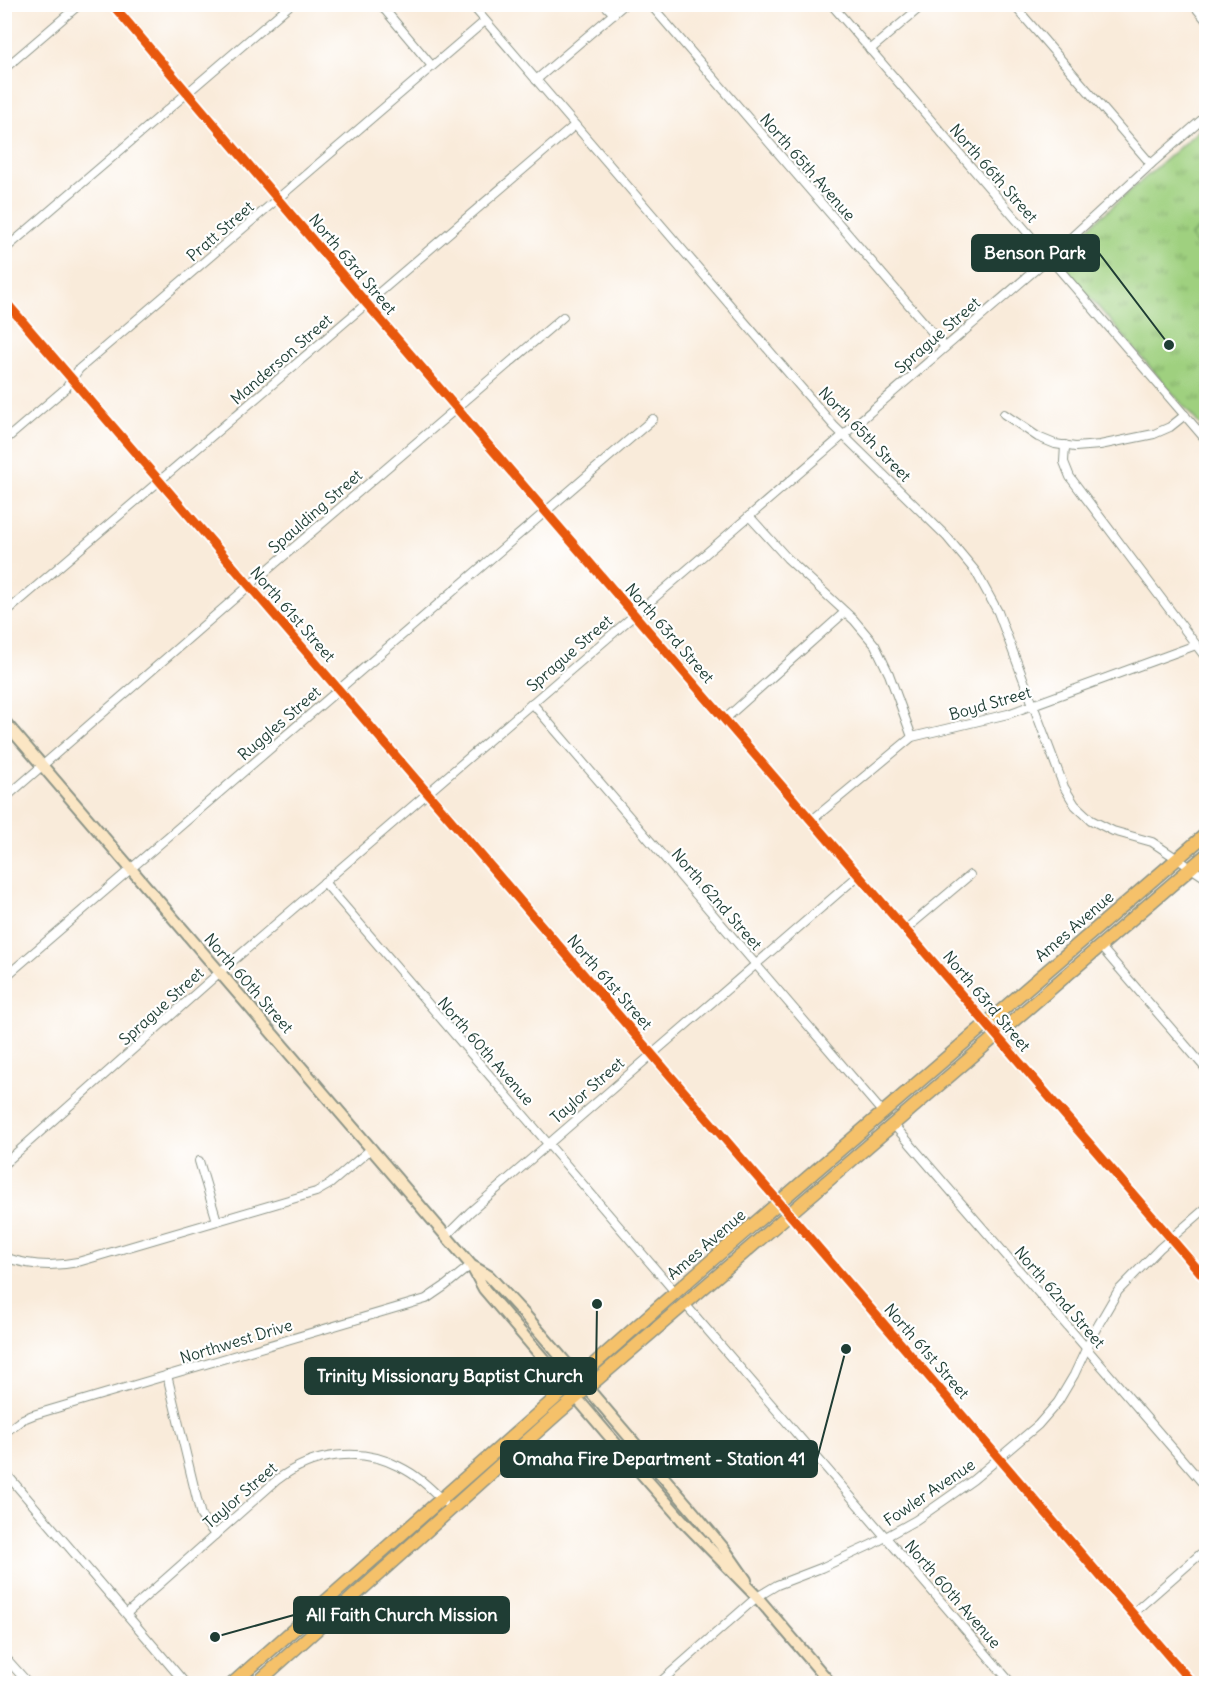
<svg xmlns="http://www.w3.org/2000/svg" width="1211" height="1688" viewBox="0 0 1211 1688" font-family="Delius,sans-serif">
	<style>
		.park { fill: url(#park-tufts); stroke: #5f865a; stroke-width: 1.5 }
		.garden { fill: #9fd07f; stroke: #5f865a; stroke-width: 1.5 }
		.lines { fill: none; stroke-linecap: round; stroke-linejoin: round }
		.minor-casing { stroke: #8c9487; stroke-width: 10 }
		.secondary-casing { stroke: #8c9487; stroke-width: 14 }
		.primary-casing { stroke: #8c9487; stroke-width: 15 }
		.minor { stroke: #fff; stroke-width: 8 }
		.secondary { stroke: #fbe6c4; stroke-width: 10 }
		.primary { stroke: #f5c16b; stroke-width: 12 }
		.cycleway-casing { stroke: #fff; stroke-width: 13 }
		.cycleway { stroke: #e8590c; stroke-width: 9 }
		.labels { text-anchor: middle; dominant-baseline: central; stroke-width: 4.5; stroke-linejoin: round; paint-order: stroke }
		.street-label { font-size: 16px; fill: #1f3d34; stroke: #fff }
		.leader { fill: none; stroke: #1f3d34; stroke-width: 2 }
		.callout-dot { fill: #1f3d34; stroke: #fff; stroke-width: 2 }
		.callout { fill: #1f3d34; stroke: #1f3d34; stroke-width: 2 }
		.callout-label { font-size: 18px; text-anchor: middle; font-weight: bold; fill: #fff }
	</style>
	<defs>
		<pattern id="park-tufts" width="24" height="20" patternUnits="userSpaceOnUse" patternTransform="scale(1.5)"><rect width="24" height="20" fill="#9fd07f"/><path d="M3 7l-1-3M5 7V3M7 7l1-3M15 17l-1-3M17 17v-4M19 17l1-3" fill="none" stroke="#81aa69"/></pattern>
	</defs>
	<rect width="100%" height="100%" fill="#fff"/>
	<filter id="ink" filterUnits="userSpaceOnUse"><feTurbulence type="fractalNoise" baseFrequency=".0167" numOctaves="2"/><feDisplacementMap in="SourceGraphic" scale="12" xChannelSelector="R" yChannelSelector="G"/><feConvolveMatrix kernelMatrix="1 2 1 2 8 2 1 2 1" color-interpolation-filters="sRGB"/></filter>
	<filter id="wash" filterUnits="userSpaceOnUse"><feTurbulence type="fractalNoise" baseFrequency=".008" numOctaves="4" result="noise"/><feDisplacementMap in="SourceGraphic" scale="24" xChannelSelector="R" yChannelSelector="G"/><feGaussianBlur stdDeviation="1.35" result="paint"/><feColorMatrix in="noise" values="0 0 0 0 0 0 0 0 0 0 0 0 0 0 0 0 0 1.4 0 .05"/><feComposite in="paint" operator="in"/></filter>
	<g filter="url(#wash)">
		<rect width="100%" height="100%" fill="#f9ebda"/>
		<!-- park -->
		<polygon class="park" points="1206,124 1206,432 1055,257"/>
		<!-- garden -->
		<polygon class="garden" points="1206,223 1206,257 1190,236"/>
	</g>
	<g filter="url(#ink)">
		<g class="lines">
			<defs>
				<g id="minor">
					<polyline points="112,4 367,304 1206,1279"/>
					<polyline points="380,4 432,66"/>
					<polyline points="471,4 834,426 947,537 976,572 998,612 1064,787 1075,805 1091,820 1113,831 1152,842 1206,878"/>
					<polyline points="604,4 614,14"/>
					<polyline points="650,4 945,347"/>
					<polyline points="831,4 1206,440"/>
					<polyline points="1013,4 1151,164"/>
					<polyline points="1193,4 1206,20"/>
					<polyline points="870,50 924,4"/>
					<polyline points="4,69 80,4"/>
					<polyline points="536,80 625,4"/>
					<polyline points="4,250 291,4"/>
					<polyline points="4,300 1193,1684"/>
					<polyline points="1004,414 1038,437 1055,444 1075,447 1100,445 1154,434 1170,427 1185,415"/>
					<polyline points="4,441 66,388 79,369 485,21"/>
					<polyline points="1065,445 1064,462 1070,477 1206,658"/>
					<polyline points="749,516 787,558 854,620 875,645 889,674 912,737"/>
					<polyline points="4,614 575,125"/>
					<polyline points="532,703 883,1113"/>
					<polyline points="725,719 845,612"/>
					<polyline points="4,799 250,585 563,317"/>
					<polyline points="812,820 912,737 1008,714 1196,645"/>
					<polyline points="324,882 675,1292"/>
					<polyline points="906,929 970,875"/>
					<polyline points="1100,946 1206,1069"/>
					<polyline points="4,978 653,419"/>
					<polyline points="893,1124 1206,1487"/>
					<polyline points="199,1161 217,1221"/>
					<polyline points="4,1164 220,972 1049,258 1151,164 1206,116"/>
					<polyline points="446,1236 470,1212 859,875"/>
					<path d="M 4,1257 C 29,1266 53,1267 78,1262 L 316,1192 L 330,1184 L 372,1148"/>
					<polyline points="685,1304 1012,1684"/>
					<polyline points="167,1375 201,1516 215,1535"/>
					<polyline points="4,1433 23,1419 33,1415 426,1299 445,1286 471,1265"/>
					<polyline points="4,1471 186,1684"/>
					<path d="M 127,1613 L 277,1480 C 312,1453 361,1446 400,1467 C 417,1475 432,1489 444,1502"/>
					<polyline points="1133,1613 1206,1549"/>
					<polyline points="4,1656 29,1684"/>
					<polyline points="658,1684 757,1597 777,1585 821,1568 873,1544 916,1520 973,1480 1038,1425 1058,1402 1074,1375 1093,1334 1118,1291 1160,1248 1206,1208"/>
				</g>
				<g id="secondary">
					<polyline points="4,721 471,1265 484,1289 627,1457 682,1520 757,1597 831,1684"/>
					<polyline points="474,1267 489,1276 526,1316 695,1514 725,1550 746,1580"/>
				</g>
				<g id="primary">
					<polyline points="232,1684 704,1267 1206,834"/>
					<polyline points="256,1684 557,1414 1206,855"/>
				</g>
			</defs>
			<!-- minor casing -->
			<use href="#minor" class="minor-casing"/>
			<!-- secondary casing -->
			<use href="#secondary" class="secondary-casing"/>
			<!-- primary casing -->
			<use href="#primary" class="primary-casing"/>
			<!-- minor -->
			<use href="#minor" class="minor"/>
			<!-- secondary -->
			<use href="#secondary" class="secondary"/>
			<!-- primary -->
			<use href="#primary" class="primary"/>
			<defs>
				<g id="cycleway">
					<polyline points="112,4 367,304 1206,1279"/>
					<polyline points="4,300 1193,1684"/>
				</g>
			</defs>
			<!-- cycleway casing -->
			<use href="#cycleway" class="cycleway-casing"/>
			<!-- cycleway -->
			<use href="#cycleway" class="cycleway"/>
		</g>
	</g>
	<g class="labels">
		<!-- street labels -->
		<g class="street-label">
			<text transform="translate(808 167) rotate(49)">North 65th Avenue</text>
			<text transform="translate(994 173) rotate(49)">North 66th Street</text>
			<text transform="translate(220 231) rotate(-41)">Pratt Street</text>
			<text transform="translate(353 264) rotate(50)">North 63rd Street</text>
			<text transform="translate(937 335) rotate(-41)">Sprague Street</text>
			<text transform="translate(281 359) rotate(-41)">Manderson Street</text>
			<text transform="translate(865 434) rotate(46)">North 65th Street</text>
			<text transform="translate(315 511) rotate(-41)">Spaulding Street</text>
			<text transform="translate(293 614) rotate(49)">North 61st Street</text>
			<text transform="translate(670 633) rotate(49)">North 63rd Street</text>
			<text transform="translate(569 653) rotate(-41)">Sprague Street</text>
			<text transform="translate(990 703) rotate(-16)">Boyd Street</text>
			<text transform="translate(279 723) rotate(-41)">Ruggles Street</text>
			<text transform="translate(717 899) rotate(49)">North 62nd Street</text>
			<text transform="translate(1074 926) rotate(-41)">Ames Avenue</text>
			<text transform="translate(610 982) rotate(49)">North 61st Street</text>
			<text transform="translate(249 983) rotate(49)">North 60th Street</text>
			<text transform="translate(987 1001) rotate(50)">North 63rd Street</text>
			<text transform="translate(161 1006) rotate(-42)">Sprague Street</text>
			<text transform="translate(486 1051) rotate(49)">North 60th Avenue</text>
			<text transform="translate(587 1090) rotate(-41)">Taylor Street</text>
			<text transform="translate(706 1244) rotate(-41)">Ames Avenue</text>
			<text transform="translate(1060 1297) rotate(49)">North 62nd Street</text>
			<text transform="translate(236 1341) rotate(-17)">Northwest Drive</text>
			<text transform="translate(927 1351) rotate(49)">North 61st Street</text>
			<text transform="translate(929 1492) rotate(-34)">Fowler Avenue</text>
			<text transform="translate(240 1495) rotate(-41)">Taylor Street</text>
			<text transform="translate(953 1594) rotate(49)">North 60th Avenue</text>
		</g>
	</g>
	<!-- callouts -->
	<path class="leader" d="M1169 345L1099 253M597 1304L596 1376M846 1349L817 1459M215 1637L294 1615"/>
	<g class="callout-dot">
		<circle cx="1169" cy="345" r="6"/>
		<circle cx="597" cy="1304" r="6"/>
		<circle cx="846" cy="1349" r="6"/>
		<circle cx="215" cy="1637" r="6"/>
	</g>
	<g class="callout">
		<rect x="972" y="235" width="127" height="36" rx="6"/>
		<rect x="305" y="1358" width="291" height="36" rx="6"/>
		<rect x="501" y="1441" width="316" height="36" rx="6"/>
		<rect x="294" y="1597" width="215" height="36" rx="6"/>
	</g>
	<g class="callout-label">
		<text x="1035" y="259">Benson Park</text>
		<text x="450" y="1382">Trinity Missionary Baptist Church</text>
		<text x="659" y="1465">Omaha Fire Department - Station 41</text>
		<text x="402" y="1621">All Faith Church Mission</text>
	</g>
	<!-- margin -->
	<rect width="1211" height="1688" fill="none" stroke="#fff" stroke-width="24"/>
</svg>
